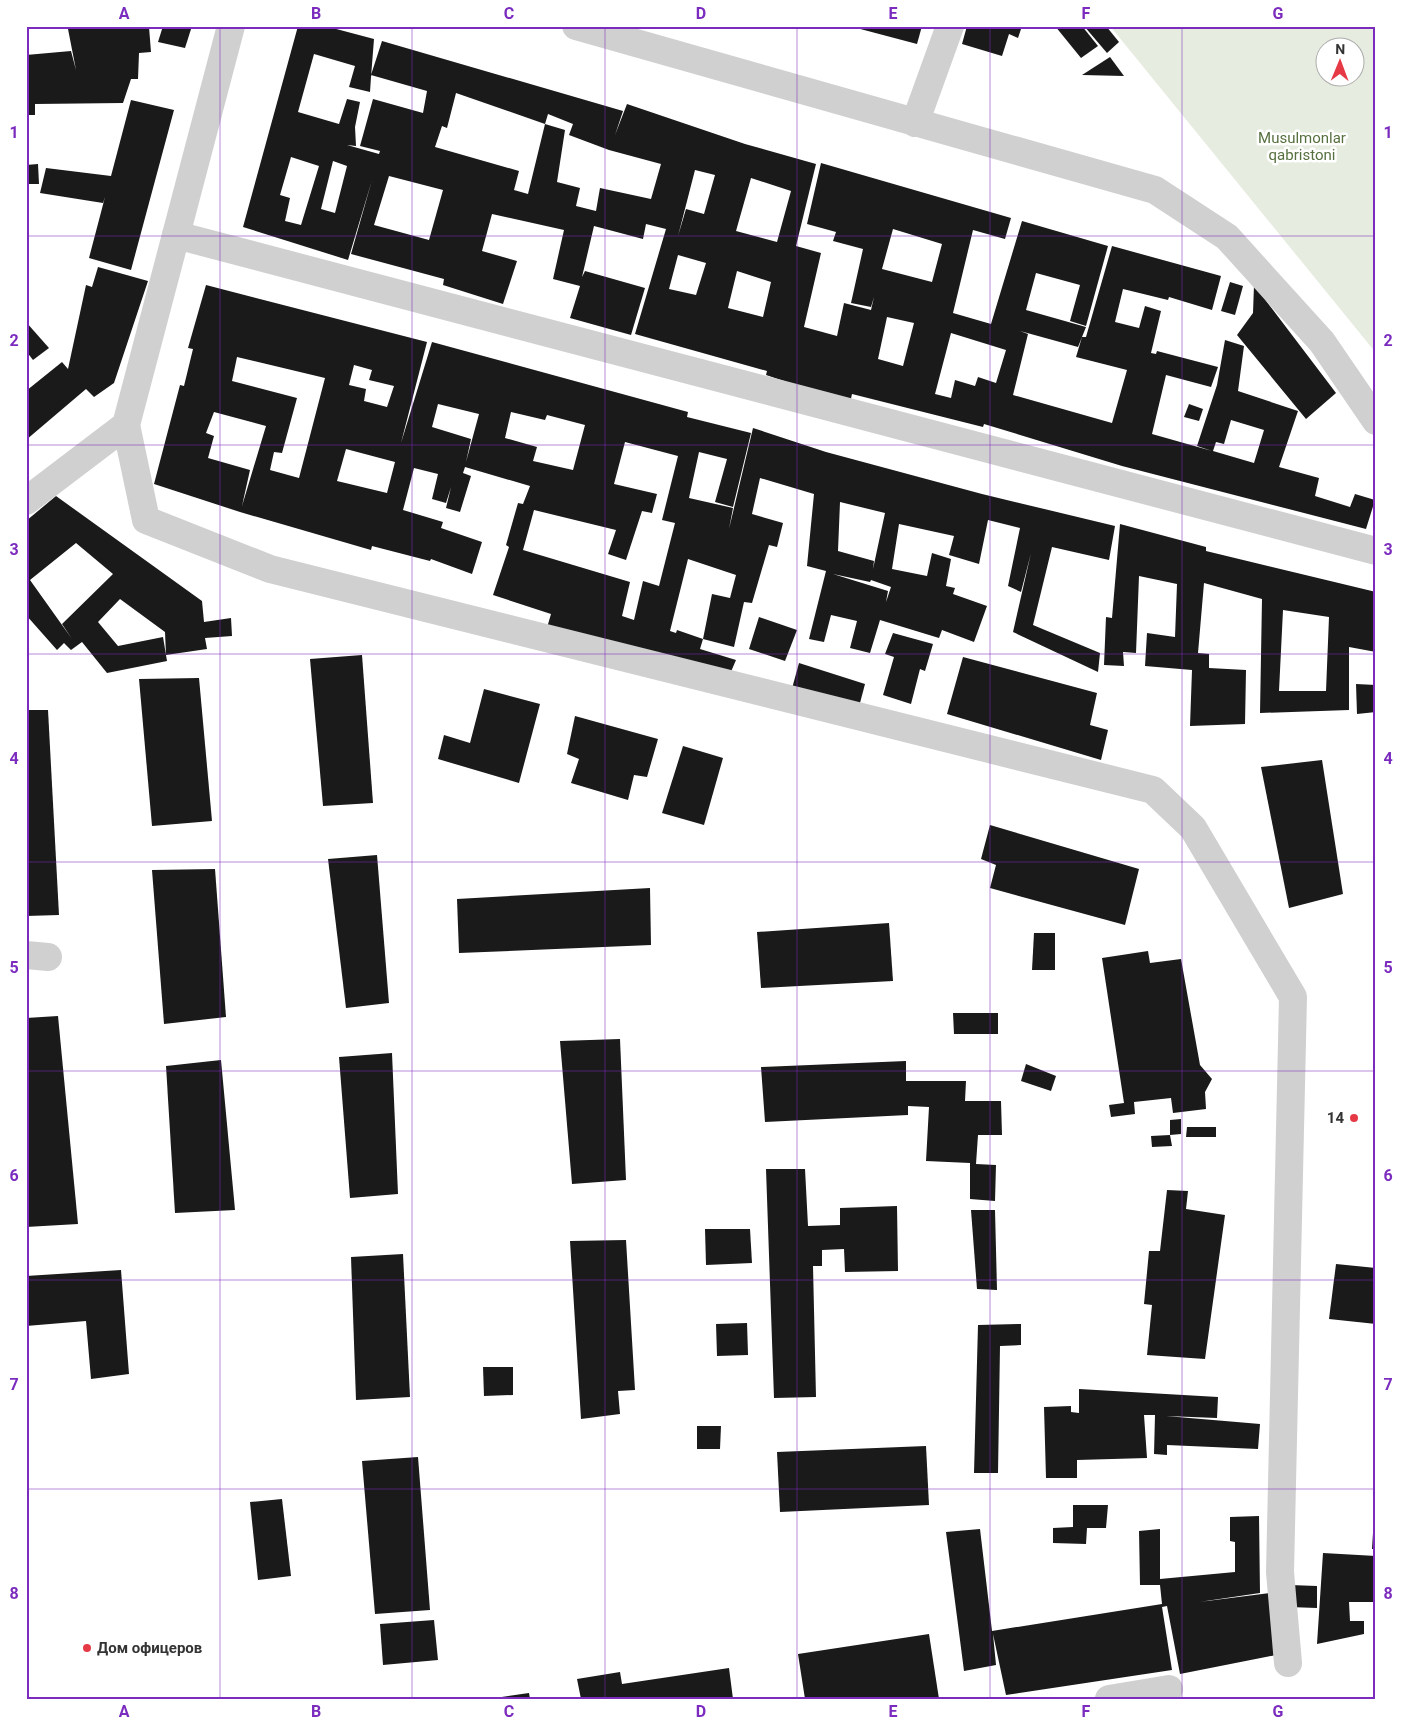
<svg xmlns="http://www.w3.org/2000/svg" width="1402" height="1725" viewBox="0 0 1402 1725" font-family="Roboto,sans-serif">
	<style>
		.green { fill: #e6ecdf; fill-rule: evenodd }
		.building { fill: #1a1a1a; fill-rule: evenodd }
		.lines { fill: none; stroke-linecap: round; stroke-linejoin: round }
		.minor { stroke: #d0d0d0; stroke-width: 28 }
		.grid { fill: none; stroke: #7b2cbf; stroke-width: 1; stroke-opacity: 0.55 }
		.poi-dot { fill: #e63946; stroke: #fff; stroke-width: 2 }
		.labels { text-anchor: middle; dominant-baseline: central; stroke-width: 5; stroke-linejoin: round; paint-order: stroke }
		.park-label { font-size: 15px; fill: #56703f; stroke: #fff }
		.poi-label { font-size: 15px; font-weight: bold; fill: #333; stroke: #fff; text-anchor: end }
		.neatline { fill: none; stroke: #7b2cbf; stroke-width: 2 }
		.grid-label { font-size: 16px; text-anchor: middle; font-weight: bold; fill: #7b2cbf }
	</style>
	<rect width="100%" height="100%" fill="#fff"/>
	<!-- green -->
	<path class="green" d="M 1110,26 L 1376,26 L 1376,353 ZM 1324,48 L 1354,48 L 1354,78 L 1324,78 Z"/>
	<!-- building -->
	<g class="building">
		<polygon points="87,26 97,26 98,29 149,27 151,52 139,53 138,79 131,79 123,103 35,104 35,115 26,115 26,55 71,51 76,70 68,29"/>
		<polygon points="163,26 192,26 185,48 158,42"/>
		<path d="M 298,26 L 325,26 L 374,39 L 371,77 L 370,92 L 349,87 L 355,66 L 314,54 L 298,112 L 339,124 L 347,99 L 360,102 L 355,127 L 356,146 L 347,145 L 379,154 L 380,151 L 360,146 L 373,99 L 423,113 L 427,91 L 371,75 L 382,41 L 623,111 L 615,135 L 627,104 L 745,144 L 816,164 L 796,246 L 821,253 L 804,327 L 837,336 L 844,303 L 871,310 L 874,297 L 871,307 L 851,303 L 863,249 L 833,241 L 836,232 L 807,224 L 821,163 L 1011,218 L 1005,239 L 973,230 L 953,313 L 991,324 L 1022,221 L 1108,246 L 1086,326 L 1070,321 L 1080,285 L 1036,273 L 1026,310 L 1086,327 L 1078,347 L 1020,331 L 1028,334 L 1013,395 L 1112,423 L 1127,370 L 1076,357 L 1082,337 L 1086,337 L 1112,246 L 1221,276 L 1212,310 L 1169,297 L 1168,300 L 1123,289 L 1115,322 L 1139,328 L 1145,306 L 1161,311 L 1151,353 L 1156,354 L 1157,351 L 1218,367 L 1211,387 L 1166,375 L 1152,434 L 1212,451 L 1197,446 L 1217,385 L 1225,340 L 1244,346 L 1238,391 L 1298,411 L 1279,467 L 1319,478 L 1315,496 L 1350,507 L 1355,494 L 1375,500 L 1366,529 L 1122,466 L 984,424 L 983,427 L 852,394 L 850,403 L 766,375 L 767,371 L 635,334 L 666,229 L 646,224 L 643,239 L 594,226 L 582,277 L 585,271 L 645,288 L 631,335 L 570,318 L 580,286 L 553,279 L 564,230 L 492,214 L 482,251 L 517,261 L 503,304 L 443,285 L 444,279 L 351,254 L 372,180 L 348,260 L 243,227 ZM 456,93 L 545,124 L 528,194 L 514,190 L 519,171 L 435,147 L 442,126 L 447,128 ZM 548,114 L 573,124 L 569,135 L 609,150 L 661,164 L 651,199 L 600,188 L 596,211 L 576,206 L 580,188 L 557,182 L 565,130 L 545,124 ZM 291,157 L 319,166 L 301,225 L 285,221 L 290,198 L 280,195 ZM 333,161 L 347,166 L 335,213 L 321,209 ZM 695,170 L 715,175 L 704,214 L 686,209 L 678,236 ZM 389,176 L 443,190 L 429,240 L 374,225 ZM 751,178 L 791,191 L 777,242 L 736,231 ZM 893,229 L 942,244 L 932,282 L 882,269 ZM 678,255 L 706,263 L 696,295 L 669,289 ZM 737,271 L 771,282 L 763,317 L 728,308 ZM 887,317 L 914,323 L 903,366 L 878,359 ZM 951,333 L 1006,350 L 996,383 L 978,377 L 975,386 L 955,380 L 951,398 L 935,394 ZM 1231,420 L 1264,430 L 1254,463 L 1213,451 L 1216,442 L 1224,444 Z"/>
		<polygon points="849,26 922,26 917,44"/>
		<polygon points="967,26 1022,26 1018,38 1009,34 1002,56 962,44"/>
		<polygon points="1055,26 1082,26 1098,46 1081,58"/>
		<polygon points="1084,26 1106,26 1119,42 1107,53"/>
		<polygon points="1110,57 1124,76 1082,75"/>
		<polygon points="131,100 174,110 131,270 89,258 105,197 103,203 40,193 46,168 111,176"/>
		<polygon points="38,164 39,184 26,184 26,165"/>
		<polygon points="98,267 148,281 114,383 94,397 86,389 26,440 26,391 62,362 68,369 86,285 92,287"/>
		<polygon points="1230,282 1243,286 1235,315 1221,311"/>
		<path d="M 206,285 L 427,342 L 401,443 L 432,342 L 688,412 L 687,417 L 751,433 L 733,507 L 715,502 L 727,459 L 699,452 L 689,498 L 733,508 L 729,529 L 753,428 L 826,452 L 982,494 L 1115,526 L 1109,560 L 1052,547 L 1033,625 L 1100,653 L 1098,672 L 1013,632 L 1031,553 L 1021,592 L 1008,586 L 1020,528 L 988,520 L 979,564 L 949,555 L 954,536 L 899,524 L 892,569 L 927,576 L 932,553 L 951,559 L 946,586 L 955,588 L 953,594 L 987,606 L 974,642 L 942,630 L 939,638 L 880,620 L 870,653 L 850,648 L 857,621 L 831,615 L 824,642 L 809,639 L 826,571 L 807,566 L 814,494 L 760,478 L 752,514 L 783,523 L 777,547 L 769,545 L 752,603 L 744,602 L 734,647 L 703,639 L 712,594 L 730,598 L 736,575 L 688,559 L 670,631 L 676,633 L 677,630 L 703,639 L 700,649 L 736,660 L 727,681 L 546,631 L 551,614 L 493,595 L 509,547 L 506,545 L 518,503 L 523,504 L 530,486 L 465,467 L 463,473 L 471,476 L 460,512 L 446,508 L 451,487 L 446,503 L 432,499 L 438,474 L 414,468 L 403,510 L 443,522 L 441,528 L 482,542 L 472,574 L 431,559 L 430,561 L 372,546 L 371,550 L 240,512 L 154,484 L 180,385 L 184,386 L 193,349 L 188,348 ZM 237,357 L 325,378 L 299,478 L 270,470 L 274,452 L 282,453 L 297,398 L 232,381 ZM 354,365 L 372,370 L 369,380 L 394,386 L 387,407 L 364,401 L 366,389 L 349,385 ZM 438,404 L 479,414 L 466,462 L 471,439 L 432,427 ZM 214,412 L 266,426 L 242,506 L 250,470 L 208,458 L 214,436 L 206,433 ZM 511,412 L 545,420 L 547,415 L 585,425 L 573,470 L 533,461 L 537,447 L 505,438 ZM 625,442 L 678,456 L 662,520 L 675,523 L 659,586 L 643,581 L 634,620 L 622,616 L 630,582 L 523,550 L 534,510 L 616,530 L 608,554 L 626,560 L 642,511 L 652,513 L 657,494 L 614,484 ZM 346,449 L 395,462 L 387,493 L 337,481 ZM 840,502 L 885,513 L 873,569 L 874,561 L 838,551 ZM 833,574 L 870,582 L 871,580 L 891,587 L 886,602 L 888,591 Z"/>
		<polygon points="1254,285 1336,393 1306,419 1237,335 1253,313"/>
		<polygon points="26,322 49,348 33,360 26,351"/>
		<polygon points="1189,404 1203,409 1199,421 1184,417"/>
		<path d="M 56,496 L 202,601 L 204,622 L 231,618 L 232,636 L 205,638 L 207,649 L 166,655 L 165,632 L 120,599 L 98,622 L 118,646 L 163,637 L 167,661 L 107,673 L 82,642 L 71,650 L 64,643 L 57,650 L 26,615 L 26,521 ZM 76,543 L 113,574 L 62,624 L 72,639 L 30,580 Z"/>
		<path d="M 1120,524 L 1206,547 L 1206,551 L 1376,592 L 1376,652 L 1349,647 L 1349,710 L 1260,713 L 1262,599 L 1204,583 L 1198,653 L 1209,654 L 1209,668 L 1246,670 L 1245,724 L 1190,726 L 1192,670 L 1145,666 L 1147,633 L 1175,637 L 1177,584 L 1139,576 L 1136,653 L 1123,652 L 1124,666 L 1104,665 L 1106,617 L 1112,618 ZM 1283,610 L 1329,617 L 1326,691 L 1279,691 Z"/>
		<polygon points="759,617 797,630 785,661 749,649"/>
		<polygon points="893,633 933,644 925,671 920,669 911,704 883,695 894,657 885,654"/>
		<polygon points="362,655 373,803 323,806 310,659"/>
		<polygon points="963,657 1097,693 1090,725 1108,730 1101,760 947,714"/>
		<polygon points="799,663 865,684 855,722 788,703"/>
		<polygon points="199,678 212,821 152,826 139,679"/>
		<polygon points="1356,684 1376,685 1376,712 1357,714"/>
		<polygon points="484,689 540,704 519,783 438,759 444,735 470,743"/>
		<polygon points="26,710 48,710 59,915 26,916"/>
		<polygon points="575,716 658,739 647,777 634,775 628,800 571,783 579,759 567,754"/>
		<polygon points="683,746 723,758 704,825 662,813"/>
		<polygon points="1322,760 1343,894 1289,908 1261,767"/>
		<polygon points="990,825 1139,869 1125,925 990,888 996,865 981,859"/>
		<polygon points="377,855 389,1003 346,1008 328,859"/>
		<polygon points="215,869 226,1017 164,1024 152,870"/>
		<polygon points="650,888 651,945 459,953 457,899"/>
		<polygon points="889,923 893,981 761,988 757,932"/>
		<polygon points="1034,933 1055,933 1055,970 1032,970"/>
		<polygon points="1148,951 1150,963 1181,959 1200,1065 1212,1079 1205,1092 1206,1109 1173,1113 1171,1098 1134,1102 1135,1114 1111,1117 1109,1105 1124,1103 1102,958"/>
		<polygon points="953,1013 998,1013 998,1034 954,1034"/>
		<polygon points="58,1016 78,1224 26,1227 26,1018"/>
		<polygon points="620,1039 626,1180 572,1184 560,1041"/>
		<polygon points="392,1053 398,1194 350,1198 339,1057"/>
		<polygon points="221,1060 235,1210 175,1213 166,1066"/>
		<polygon points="906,1061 906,1081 966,1081 965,1101 1001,1101 1002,1135 978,1135 976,1164 996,1165 995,1201 970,1199 970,1163 926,1161 929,1107 908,1106 908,1115 765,1122 761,1067"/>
		<polygon points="1026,1064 1056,1076 1051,1091 1021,1081"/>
		<polygon points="1181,1119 1181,1134 1170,1135 1172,1146 1152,1147 1151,1136 1170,1135 1170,1120"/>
		<polygon points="1187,1127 1216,1127 1216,1137 1186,1137"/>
		<polygon points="766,1169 805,1169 808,1226 840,1225 840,1208 897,1206 898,1271 845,1272 844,1249 822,1250 822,1266 813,1266 816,1397 774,1398"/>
		<polygon points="1167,1190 1188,1191 1186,1209 1225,1215 1205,1359 1147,1355 1152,1305 1144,1304 1149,1251 1160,1251"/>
		<polygon points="971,1210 995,1210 997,1290 977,1289"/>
		<polygon points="705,1229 750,1229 752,1263 706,1265"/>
		<polygon points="626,1240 635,1390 618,1391 620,1414 581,1419 570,1241"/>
		<polygon points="403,1254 410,1397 356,1400 351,1257"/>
		<polygon points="1336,1264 1376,1268 1376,1324 1329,1319"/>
		<polygon points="121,1270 129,1374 91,1379 86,1321 26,1326 26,1276"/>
		<polygon points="747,1323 748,1355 717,1356 716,1324"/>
		<polygon points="1021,1324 1021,1345 1000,1346 998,1473 974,1473 978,1325"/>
		<polygon points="483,1367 513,1367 513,1395 484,1396"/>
		<polygon points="1079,1389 1218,1397 1217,1418 1166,1416 1260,1424 1258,1449 1167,1445 1167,1455 1154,1454 1155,1415 1144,1415 1147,1458 1077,1460 1077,1478 1046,1478 1044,1407 1071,1406 1071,1412 1079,1413"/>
		<polygon points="697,1426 721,1426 720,1449 697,1449"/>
		<polygon points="926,1446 929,1505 780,1512 777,1452"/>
		<polygon points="418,1457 430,1610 375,1614 362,1461"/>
		<polygon points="282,1499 291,1576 258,1580 250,1502"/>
		<polygon points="1073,1505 1108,1505 1106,1528 1087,1528 1086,1544 1053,1543 1053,1528 1073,1527"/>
		<polygon points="1259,1516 1260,1593 1199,1602 1270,1593 1281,1654 1180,1674 1167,1606 1162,1607 1172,1670 1006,1695 993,1634 996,1665 964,1671 946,1532 980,1529 992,1631 1162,1604 1160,1585 1140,1585 1139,1531 1160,1529 1160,1579 1235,1572 1235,1542 1230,1541 1230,1517"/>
		<polygon points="1374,1518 1376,1518 1376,1549 1372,1549"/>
		<polygon points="1323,1553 1376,1556 1376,1602 1349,1602 1350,1621 1364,1621 1364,1634 1317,1644"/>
		<polygon points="1290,1585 1317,1586 1317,1608 1289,1607"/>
		<polygon points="434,1620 438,1660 383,1665 380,1624"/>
		<polygon points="929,1634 939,1699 805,1699 798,1654"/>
		<polygon points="729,1668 733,1699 581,1699 577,1679 620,1672 622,1684"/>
		<polygon points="529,1693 530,1699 495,1699 495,1698"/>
	</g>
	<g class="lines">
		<!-- minor -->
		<g class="minor">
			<polyline points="576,26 1155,190 1227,237 1322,342 1376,421"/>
			<polyline points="915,123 950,26"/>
			<polyline points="176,235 1376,551"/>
			<polyline points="126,425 146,520 270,569 1153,790 1193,828 1293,997 1280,1572 1288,1663"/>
			<polyline points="26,501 126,425 231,26"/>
			<polyline points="26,955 48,957"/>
			<polyline points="1109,1699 1169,1689"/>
		</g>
	</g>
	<!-- grid -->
	<path class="grid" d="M 220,26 L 220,1699M 412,26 L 412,1699M 605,26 L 605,1699M 797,26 L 797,1699M 990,26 L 990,1699M 1182,26 L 1182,1699M 26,236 L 1376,236M 26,445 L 1376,445M 26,654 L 1376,654M 26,862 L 1376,862M 26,1071 L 1376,1071M 26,1280 L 1376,1280M 26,1489 L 1376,1489"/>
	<!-- markers -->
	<g class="poi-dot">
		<circle cx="1354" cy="1118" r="5"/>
		<circle cx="87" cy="1648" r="5"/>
	</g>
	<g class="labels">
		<!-- park labels -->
		<g class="park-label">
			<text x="1302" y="138">Musulmonlar<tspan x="1302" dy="17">qabristoni</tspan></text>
		</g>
		<!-- poi labels -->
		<g class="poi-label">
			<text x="1344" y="1118">14</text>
			<text x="97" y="1648" text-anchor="start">Дом офицеров</text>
		</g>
	</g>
	<!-- border -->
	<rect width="1402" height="1725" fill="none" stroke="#ffffff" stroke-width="55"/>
	<!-- north arrow -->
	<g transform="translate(1340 62) rotate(1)"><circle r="24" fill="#ffffff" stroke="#adadad"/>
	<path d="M0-4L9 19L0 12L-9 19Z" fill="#e63946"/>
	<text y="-8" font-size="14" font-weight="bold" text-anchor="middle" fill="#333333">N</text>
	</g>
	<rect x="28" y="28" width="1346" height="1670" class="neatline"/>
	<g class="grid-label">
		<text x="124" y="19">A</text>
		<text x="316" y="19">B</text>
		<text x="509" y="19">C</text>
		<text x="701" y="19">D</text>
		<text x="893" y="19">E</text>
		<text x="1086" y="19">F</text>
		<text x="1278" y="19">G</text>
		<text x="14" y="138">1</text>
		<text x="1388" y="138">1</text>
		<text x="14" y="346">2</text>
		<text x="1388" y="346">2</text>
		<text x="14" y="555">3</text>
		<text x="1388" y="555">3</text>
		<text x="14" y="764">4</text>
		<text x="1388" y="764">4</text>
		<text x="14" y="973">5</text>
		<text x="1388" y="973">5</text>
		<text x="14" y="1181">6</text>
		<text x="1388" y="1181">6</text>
		<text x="14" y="1390">7</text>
		<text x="1388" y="1390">7</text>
		<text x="14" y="1599">8</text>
		<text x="1388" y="1599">8</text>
		<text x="124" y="1717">A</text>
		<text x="316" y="1717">B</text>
		<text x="509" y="1717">C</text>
		<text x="701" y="1717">D</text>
		<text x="893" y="1717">E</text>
		<text x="1086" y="1717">F</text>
		<text x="1278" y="1717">G</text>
	</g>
</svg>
